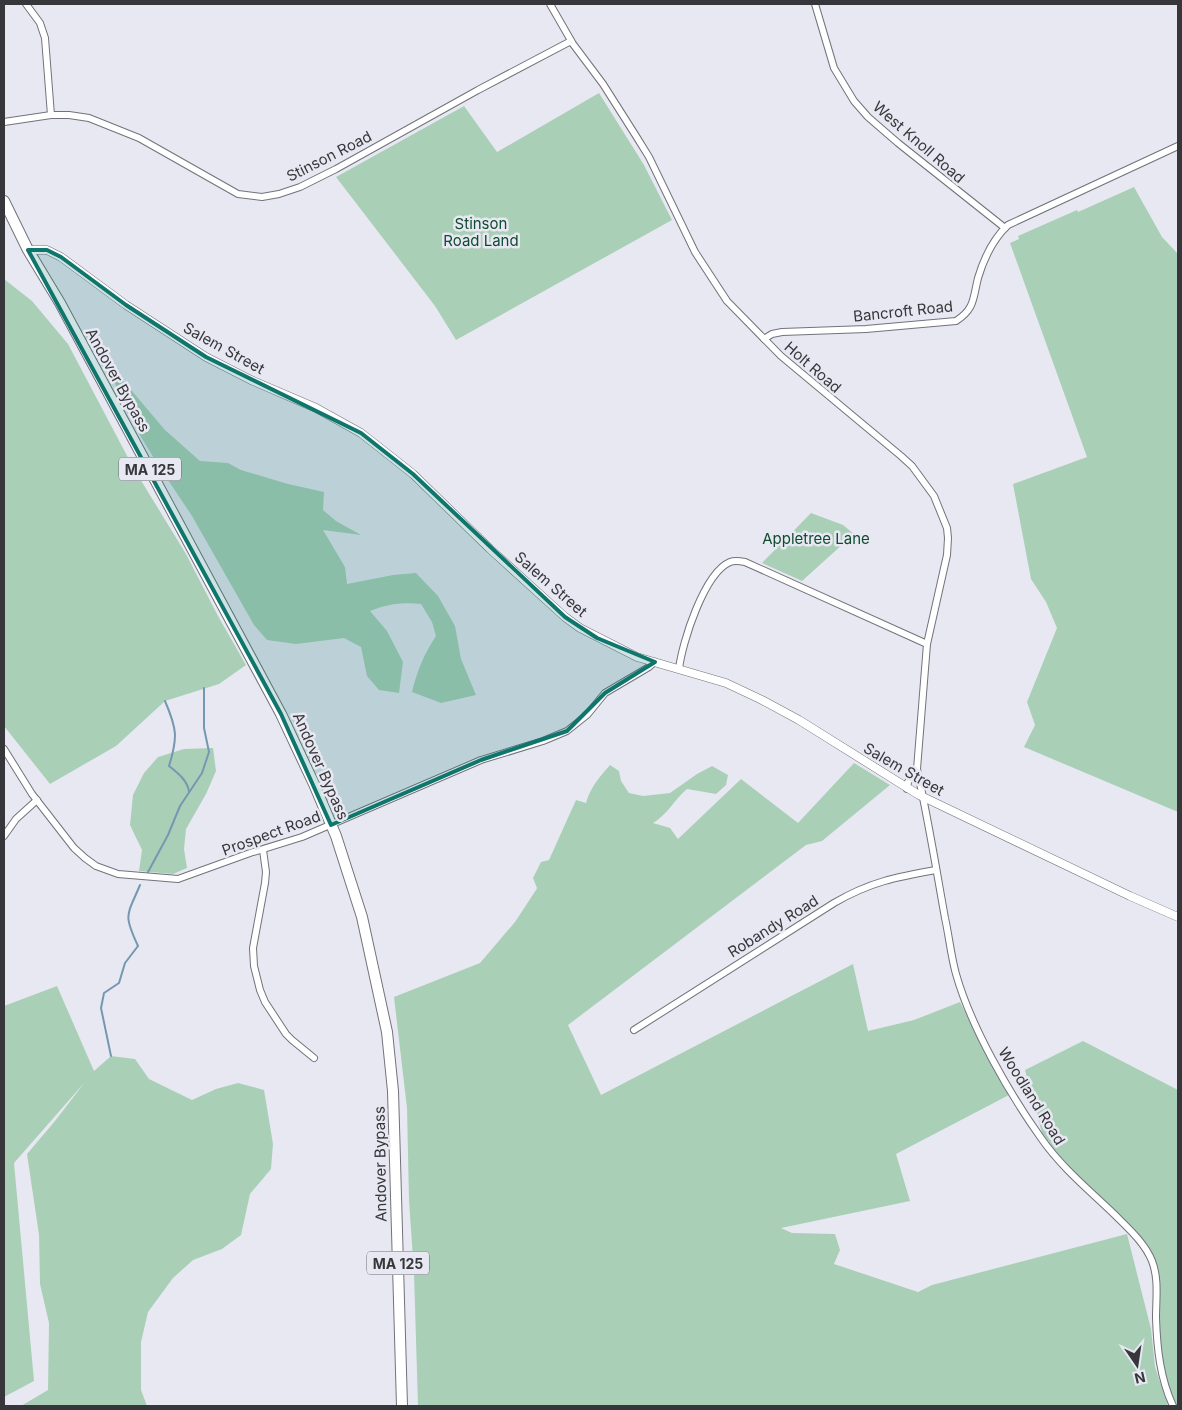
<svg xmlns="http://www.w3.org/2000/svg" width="1182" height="1410" viewBox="0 0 1182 1410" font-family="Inter,sans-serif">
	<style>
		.green { fill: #a9d0b7 }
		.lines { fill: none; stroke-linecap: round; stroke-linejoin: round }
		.stream { stroke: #7598b0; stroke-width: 2 }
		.minor-casing { stroke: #72727b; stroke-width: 8 }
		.tertiary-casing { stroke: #72727b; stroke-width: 9 }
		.primary-casing { stroke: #72727b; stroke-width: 12 }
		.minor { stroke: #fff; stroke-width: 6 }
		.tertiary { stroke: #fff; stroke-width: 8 }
		.primary { stroke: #fff; stroke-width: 10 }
		.marked { fill: #0f766e; fill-opacity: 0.2; stroke: #0f766e; stroke-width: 4; stroke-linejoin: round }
		.labels { text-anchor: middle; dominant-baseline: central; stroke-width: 5; stroke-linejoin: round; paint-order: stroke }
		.shield { fill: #e8e8f2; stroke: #6c6c72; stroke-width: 1 }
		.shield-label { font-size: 14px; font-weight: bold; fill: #37373b }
		.street-label { font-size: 15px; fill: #37373b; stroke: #e8e8f2 }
		.park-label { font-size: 15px; fill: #0f4c2f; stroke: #e8e8f2 }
	</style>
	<rect width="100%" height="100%" fill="#e8e8f2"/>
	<!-- green -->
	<g class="green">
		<polygon points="599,93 644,165 672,220 456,340 435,306 336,177 464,106 497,152"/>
		<polygon points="1134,187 1162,237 1178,254 1178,812 1024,747 1035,725 1027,702 1057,628 1046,602 1031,579 1013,484 1087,457 1010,243 1019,239 1018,236 1077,210 1078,212"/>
		<polygon points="4,279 32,301 68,344 134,469 186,554 218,616 246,665 219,684 165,701 116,746 50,784 4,726"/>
		<path d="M 109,364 L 165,430 L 200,461 L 228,463 L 241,470 L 288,484 L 324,492 L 323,510 L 336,521 L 361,535 L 323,530 L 345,567 L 347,584 L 393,575 L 416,573 L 438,596 L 455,626 L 461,659 L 476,695 L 441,703 L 412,692 C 417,671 424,654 436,636 L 432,622 L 421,604 C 403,602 387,604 370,611 L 387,631 L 403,662 L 399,693 L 379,690 L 367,676 L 361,647 L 344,638 L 296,644 L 267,640 L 254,625 L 192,516 L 160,468 L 141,437 L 119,396 Z"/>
		<polygon points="811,513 843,525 854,534 802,581 762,563"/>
		<polygon points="213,748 216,771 206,794 186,829 184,849 187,868 173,874 139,871 142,850 130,825 133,795 144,773 158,757 184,749"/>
		<path d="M 854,763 L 890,785 L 822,841 L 806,845 L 568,1025 L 601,1095 L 853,964 L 868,1031 L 914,1020 L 960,1002 L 1009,1095 L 896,1154 L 910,1201 L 781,1228 L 792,1233 L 835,1234 L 840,1250 L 834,1264 L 918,1292 L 932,1285 L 1127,1234 L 1151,1329 L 1155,1367 L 1168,1406 L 418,1406 L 414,1274 L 409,1200 L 407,1108 L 394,997 L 480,963 L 515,922 L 536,890 L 537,888 L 533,878 L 541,862 L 549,860 L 576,800 L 586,803 C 590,788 600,776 610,765 L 619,771 L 621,781 L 629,793 L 643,796 L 670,793 L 697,774 L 712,766 L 728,775 L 726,785 L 716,794 L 687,789 C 674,800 667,815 653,823 L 670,828 L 678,839 L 741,779 L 798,823 Z"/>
		<polygon points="57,986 94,1071 111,1056 135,1059 149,1079 192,1100 216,1089 238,1083 264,1090 273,1144 271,1169 250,1194 241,1235 222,1249 193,1260 173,1278 148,1312 141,1342 141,1390 147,1406 21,1406 48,1390 49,1323 40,1284 39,1235 27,1154 55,1121 85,1082 14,1163 34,1381 4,1397 4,1006"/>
		<polygon points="1083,1041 1178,1090 1178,1406 1172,1406 1160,1364 1152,1261 1140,1241 1056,1157 1042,1133 1025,1070"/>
	</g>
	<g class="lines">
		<!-- stream -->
		<g class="stream">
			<path d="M 165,701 C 177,729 178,737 169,766 C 178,773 188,781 189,792"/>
			<polyline points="148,872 168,835 180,806 202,773 209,752 204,728 204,688"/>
			<path d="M 111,1056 L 101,1008 L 104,993 L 119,983 L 125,963 L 138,946 C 123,914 127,916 140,885"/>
		</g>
		<defs>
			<g id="minor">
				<polyline points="26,4 40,23 45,38 51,115"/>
				<polyline points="550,4 573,44 603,84 636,136 649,157 695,252 727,301 781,356 901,456 912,466 934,496 947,528 948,538 947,555 927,644 917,769 908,782 907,789"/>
				<polyline points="815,4 834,68 854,101 868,117 898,143 1005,228"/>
				<polyline points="4,122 51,115 69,115 89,118 139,138 238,194 262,197 279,194 300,187 336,169 478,90 571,41"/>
				<path d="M 764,339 L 772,334 L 782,332 L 866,329 L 956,321 C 975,309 973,298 978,278 C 984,258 993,239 1008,225 L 1178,146"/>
				<path d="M 679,669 C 682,643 704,573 730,562 C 735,560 740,561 745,562 L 927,644"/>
				<polyline points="4,749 32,794 74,848 85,858 96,866 118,874 178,879 250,853 302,837 481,760 543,741 567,731 587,715 605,693 649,667 655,662"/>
				<path d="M 917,769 C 928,818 936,868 945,918 C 949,936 951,956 956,974 C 971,1027 1009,1093 1041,1138 C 1061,1167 1089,1190 1114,1214 C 1128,1228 1145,1243 1152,1261 C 1159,1279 1156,1299 1156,1318 C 1157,1348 1160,1378 1173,1406"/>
				<polyline points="4,836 16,819 37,800"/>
				<polyline points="263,850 266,872 265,883 253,948 254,966 260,990 265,1002 286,1034 292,1040 314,1058"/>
				<path d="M 634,1030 L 834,903 C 870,882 896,877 936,870"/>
			</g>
			<polyline id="tertiary" points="28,250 47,250 61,257 126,305 206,357 251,380 316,408 361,433 413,474 490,549 565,617 580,628 637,657 726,683 762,700 799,720 919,795 1130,896 1178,917"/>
			<polyline id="primary" points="4,201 28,250 60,303 281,714 314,784 336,836 362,917 387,1032 393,1091 402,1406"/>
		</defs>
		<!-- minor casing -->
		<use href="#minor" class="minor-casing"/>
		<!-- tertiary casing -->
		<use href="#tertiary" class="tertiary-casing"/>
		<!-- primary casing -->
		<use href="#primary" class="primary-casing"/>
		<!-- minor -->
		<use href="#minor" class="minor"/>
		<!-- tertiary -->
		<use href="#tertiary" class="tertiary"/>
		<!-- primary -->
		<use href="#primary" class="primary"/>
	</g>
	<!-- marked area -->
	<path class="marked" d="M 28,250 L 47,250 L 61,257 L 126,305 L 206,357 L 361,433 L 413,474 L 565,617 L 597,638 L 655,662 L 605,693 L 567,731 L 481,760 L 331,825 L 281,714 Z"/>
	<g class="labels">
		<!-- shield labels -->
		<g class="shield">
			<rect x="119" y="457.5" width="62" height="23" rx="4"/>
			<rect x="367" y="1251.5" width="62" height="23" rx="4"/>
		</g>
		<g class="shield-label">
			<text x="150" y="469">MA 125</text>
			<text x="398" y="1263">MA 125</text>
		</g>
		<!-- street labels -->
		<g class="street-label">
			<text transform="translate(919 142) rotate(41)">West Knoll Road</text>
			<text transform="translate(329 156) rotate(-27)">Stinson Road</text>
			<text transform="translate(903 311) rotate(-6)">Bancroft Road</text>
			<text transform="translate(224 348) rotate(29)">Salem Street</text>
			<text transform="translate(813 367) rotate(41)">Holt Road</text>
			<text transform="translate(118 380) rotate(61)">Andover Bypass</text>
			<text transform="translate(551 584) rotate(41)">Salem Street</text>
			<text transform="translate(321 766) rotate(66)">Andover Bypass</text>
			<text transform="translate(904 769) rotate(30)">Salem Street</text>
			<text transform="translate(271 833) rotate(-20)">Prospect Road</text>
			<text transform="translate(773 926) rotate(-32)">Robandy Road</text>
			<text transform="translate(1032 1096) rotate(58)">Woodland Road</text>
			<text transform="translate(380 1164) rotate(-91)">Andover Bypass</text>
		</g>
		<!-- park labels -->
		<g class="park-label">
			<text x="481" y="223">Stinson<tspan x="481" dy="17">Road Land</tspan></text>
			<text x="816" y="538">Appletree Lane</text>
		</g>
	</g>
	<!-- border -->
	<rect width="1182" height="1410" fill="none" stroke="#37373b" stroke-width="10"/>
	<!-- north arrow -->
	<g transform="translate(1137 1365) rotate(167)" stroke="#e8e8f2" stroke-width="4" paint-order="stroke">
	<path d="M0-4L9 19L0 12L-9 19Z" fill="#37373b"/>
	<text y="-8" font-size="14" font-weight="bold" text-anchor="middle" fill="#37373b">N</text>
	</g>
</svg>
